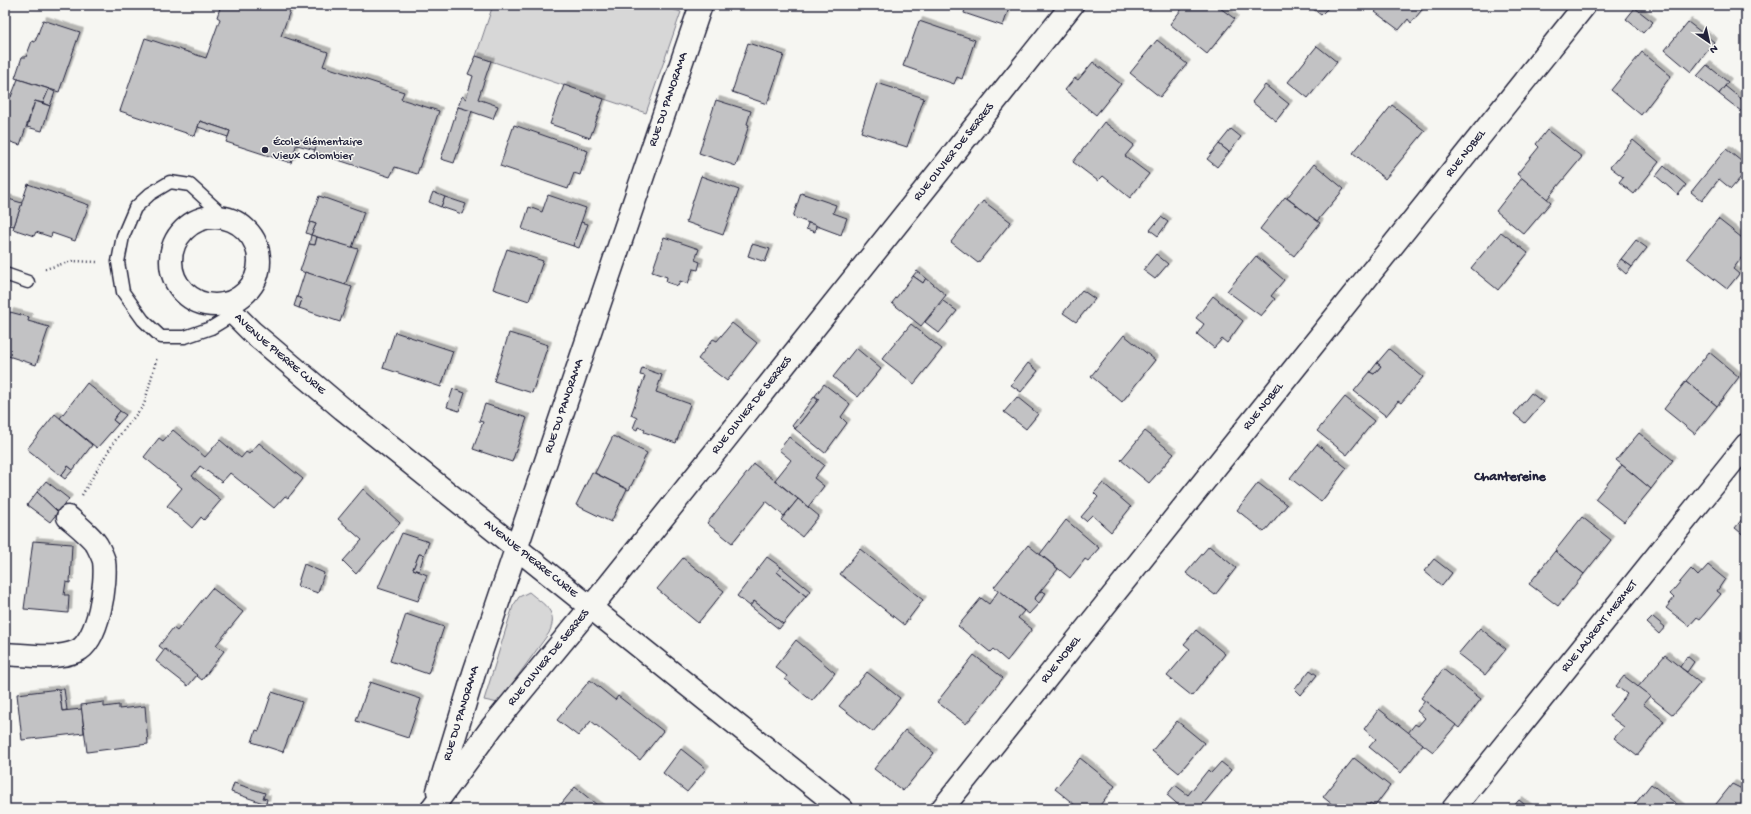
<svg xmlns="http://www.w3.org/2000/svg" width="1751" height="814" viewBox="0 0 1751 814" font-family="'Gochi Hand',sans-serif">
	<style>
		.green { fill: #d7d7d7; stroke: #7c7c89 }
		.building { fill: #c2c2c4; stroke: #22223b; filter: url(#shadow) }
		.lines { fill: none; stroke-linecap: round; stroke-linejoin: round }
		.lane-casing { stroke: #22223b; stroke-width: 15 }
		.street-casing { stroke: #22223b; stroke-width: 25 }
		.path { stroke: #22223b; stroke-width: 2.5; stroke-dasharray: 1 3; stroke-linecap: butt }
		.lane { stroke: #f6f6f2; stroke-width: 12 }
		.street { stroke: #f6f6f2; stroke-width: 22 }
		.poi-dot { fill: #22223b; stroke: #f6f6f2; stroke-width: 1.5 }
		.labels { text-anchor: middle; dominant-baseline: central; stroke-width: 3; stroke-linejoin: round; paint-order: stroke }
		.street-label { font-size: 12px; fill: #22223b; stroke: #f6f6f2 }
		.poi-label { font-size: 12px; fill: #22223b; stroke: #f6f6f2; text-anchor: start }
		.quarter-label { font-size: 14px; font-weight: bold; fill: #22223b; stroke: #f6f6f2 }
	</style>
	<defs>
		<filter id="shadow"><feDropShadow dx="3.5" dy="-3.5" stdDeviation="0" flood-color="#0004"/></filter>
	</defs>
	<rect width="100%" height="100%" fill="#f6f6f2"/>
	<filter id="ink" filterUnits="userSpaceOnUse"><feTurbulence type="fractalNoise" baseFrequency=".025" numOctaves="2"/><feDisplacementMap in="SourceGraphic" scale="8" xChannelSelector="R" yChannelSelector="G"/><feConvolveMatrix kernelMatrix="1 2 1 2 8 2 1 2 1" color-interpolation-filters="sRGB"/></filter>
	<g filter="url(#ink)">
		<!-- green -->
		<g class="green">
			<polygon points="493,5 660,5 681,12 646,113 476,56"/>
			<path d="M 529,592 C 545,606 559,611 549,633 L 498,703 L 484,700 L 513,606 L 519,597 Z"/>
		</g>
		<!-- building -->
		<g class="building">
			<polygon points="221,5 292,5 281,36 328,52 323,66 404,92 401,99 439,111 417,174 395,167 390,177 314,152 316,144 298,139 291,163 226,142 230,131 200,121 195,136 120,111 145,38 206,58 220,19 217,17"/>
			<polygon points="966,5 1010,5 1003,26 964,13"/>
			<polygon points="1185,5 1216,5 1235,19 1207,54 1170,24"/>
			<polygon points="1308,5 1325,5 1328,8 1321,15"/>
			<polygon points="1382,5 1426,5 1411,23 1408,19 1399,30 1375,12"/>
			<polygon points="1635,8 1653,22 1643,33 1626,19"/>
			<polygon points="43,20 80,32 59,92 15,78 22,57 26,57 32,41 35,42"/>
			<polygon points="919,21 975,40 962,79 957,77 954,84 903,66"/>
			<polygon points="1688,22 1714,42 1691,72 1665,50"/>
			<polygon points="1157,40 1187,64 1160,97 1130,73"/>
			<polygon points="748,43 784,55 767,104 732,92"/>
			<polygon points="1317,46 1337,62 1308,98 1288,82"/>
			<polygon points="1642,52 1671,76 1641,115 1611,90"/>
			<polygon points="476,56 491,61 478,99 498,106 493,119 458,107 462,96 466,99 473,76 468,74"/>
			<polygon points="1093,62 1121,84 1096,115 1065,90 1075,78 1078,80"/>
			<polygon points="1707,65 1728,82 1719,94 1697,76"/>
			<polygon points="18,79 49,89 43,103 35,101 20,145 5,140 5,94 11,97"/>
			<polygon points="877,83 924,98 907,147 861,132"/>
			<polygon points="564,85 604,99 590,138 550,124"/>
			<polygon points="1265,85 1289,104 1276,121 1252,102"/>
			<polygon points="1725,86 1746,103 1746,115 1719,94"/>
			<polygon points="49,89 55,92 50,106 43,103"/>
			<polygon points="716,100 751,111 747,124 749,125 736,166 699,153"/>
			<polygon points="35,101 50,106 42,131 27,127"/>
			<polygon points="1392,105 1425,131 1385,179 1353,153"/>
			<polygon points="458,107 472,111 454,163 441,159"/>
			<polygon points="200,121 230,131 228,137 198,127"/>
			<polygon points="1104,122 1134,145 1125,156 1149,174 1130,198 1103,176 1098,181 1073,162"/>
			<polygon points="514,125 588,151 580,175 574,173 568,189 500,166"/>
			<polygon points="1231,129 1241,137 1229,152 1219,144"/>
			<polygon points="1547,130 1582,157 1547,199 1517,174 1539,147 1536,144"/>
			<polygon points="298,139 316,144 315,150 297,145"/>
			<polygon points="1633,140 1659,162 1634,194 1619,182 1623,177 1610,167"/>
			<polygon points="1219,144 1229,152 1217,167 1207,159"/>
			<polygon points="1726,149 1746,165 1746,171 1731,189 1719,179 1702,201 1691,192"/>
			<polygon points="1314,164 1344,189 1317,221 1287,198"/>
			<polygon points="1664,166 1686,185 1678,195 1656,176"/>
			<polygon points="701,176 739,190 723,235 686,222"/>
			<polygon points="1522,178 1551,202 1524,234 1496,211"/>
			<polygon points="28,184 89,205 75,241 52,233 51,237 36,232 34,236 13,229"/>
			<polygon points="433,192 445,197 441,207 429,202"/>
			<polygon points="801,193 836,205 833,213 847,218 841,235 793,217"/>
			<polygon points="548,195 586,208 573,246 522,229 529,207 542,212"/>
			<polygon points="319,196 364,212 352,248 311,235 316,224 310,222"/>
			<polygon points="445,197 466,204 462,214 441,207"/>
			<polygon points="1285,197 1320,223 1294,256 1260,229"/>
			<polygon points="5,198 22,203 14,226 5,224"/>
			<polygon points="983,201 1011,222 978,263 951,242"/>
			<polygon points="1161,217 1168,222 1158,236 1150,230"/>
			<polygon points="1718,219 1746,241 1746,260 1742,257 1733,269 1739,274 1727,289 1687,258"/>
			<polygon points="310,222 316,224 311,235 306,233"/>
			<polygon points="581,222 588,224 579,248 573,246"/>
			<polygon points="808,223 816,225 815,232 806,229"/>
			<polygon points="1501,232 1528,253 1498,290 1471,268"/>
			<polygon points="311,235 317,237 315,245 309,244"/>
			<polygon points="317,237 358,249 345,285 300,271 309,244 315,245"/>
			<polygon points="664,237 699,249 695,260 700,262 698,270 693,269 688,284 680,281 678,286 666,282 667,277 652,272"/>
			<polygon points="1636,240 1647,248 1632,267 1621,259"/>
			<polygon points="752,244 770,249 765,262 748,256"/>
			<polygon points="507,249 543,261 529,301 493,289"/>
			<polygon points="1156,254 1168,264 1155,279 1143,270"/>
			<polygon points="1256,256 1284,280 1271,296 1275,299 1261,316 1227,291"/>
			<polygon points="1621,259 1632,267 1626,274 1616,265"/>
			<polygon points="917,271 926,278 923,283 913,276"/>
			<polygon points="305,272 352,287 340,322 299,308 302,299 297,297"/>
			<polygon points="913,276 923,283 926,278 946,295 921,326 892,303"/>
			<polygon points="1082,290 1095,299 1076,322 1063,313"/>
			<polygon points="1213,296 1243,321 1227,343 1222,339 1214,348 1197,334 1204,324 1196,318"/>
			<polygon points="297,297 302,299 299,308 294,306"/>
			<polygon points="943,301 957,311 939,333 925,322"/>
			<polygon points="10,312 29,317 28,321 49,327 36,365 5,355 5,319 7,320"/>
			<polygon points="732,323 757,343 727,381 698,359 713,339 717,341"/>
			<polygon points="911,324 942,349 914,384 882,359"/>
			<polygon points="395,332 453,351 441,387 383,368"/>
			<polygon points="509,333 548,345 532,393 494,381"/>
			<polygon points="1124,335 1155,360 1122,402 1091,376"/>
			<polygon points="856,348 881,369 858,397 833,377"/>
			<polygon points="1389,349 1423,377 1401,403 1398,401 1386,416 1354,391 1370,372 1374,374 1381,366 1377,363"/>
			<polygon points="1709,352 1739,377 1717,406 1686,381"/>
			<polygon points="1028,363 1038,371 1021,392 1011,385"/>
			<polygon points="1377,363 1381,366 1374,374 1370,372"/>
			<polygon points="642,368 662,375 656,392 690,404 676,443 644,432 645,430 638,427 637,430 633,428 637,418 631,415 645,376 640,375"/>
			<polygon points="1686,381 1717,406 1695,434 1664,409"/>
			<polygon points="87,383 120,411 113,420 118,424 97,448 60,418"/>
			<polygon points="824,384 850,404 841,417 847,423 825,453 795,429 819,399 815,396"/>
			<polygon points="453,389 465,393 459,411 447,407"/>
			<polygon points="1531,393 1543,402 1525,423 1514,414"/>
			<polygon points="814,397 818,400 795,429 792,426"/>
			<polygon points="1017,397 1038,414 1026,429 1004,412"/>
			<polygon points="1345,397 1374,421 1347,455 1317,431"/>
			<polygon points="485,404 527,418 512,462 473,449 483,422 479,421"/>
			<polygon points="120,411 126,415 118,424 113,420"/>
			<polygon points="55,414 92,445 73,470 68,466 61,476 27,449"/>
			<polygon points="173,430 205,457 220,440 241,458 246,452 249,454 259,443 303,479 288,498 285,496 274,508 230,473 222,482 200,466 192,476 221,500 204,520 201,517 192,528 167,506 182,488 144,457 159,438 163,441"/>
			<polygon points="1145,431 1174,454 1149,483 1121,460"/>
			<polygon points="1639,433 1673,460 1651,489 1616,460"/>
			<polygon points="613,436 647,453 629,490 595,473"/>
			<polygon points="789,437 824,465 814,478 824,486 808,507 775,480 791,460 779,450"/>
			<polygon points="1317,444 1347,468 1321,502 1290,478"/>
			<polygon points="754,464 798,499 784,516 766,501 732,543 707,523"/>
			<polygon points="1622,465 1651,489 1624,522 1595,499"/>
			<polygon points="68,466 73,470 65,479 61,476"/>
			<polygon points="592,472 627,489 611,522 576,505"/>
			<polygon points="46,481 69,499 58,512 37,492"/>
			<polygon points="1103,483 1131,507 1111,532 1092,515 1086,521 1081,517 1098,497 1094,493"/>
			<polygon points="1258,483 1287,505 1264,532 1237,510"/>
			<polygon points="363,489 400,523 356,574 343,561 362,540 338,519"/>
			<polygon points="37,492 58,512 50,522 27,505"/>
			<polygon points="798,499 819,516 802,537 781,520"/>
			<polygon points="1746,514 1746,537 1735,528"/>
			<polygon points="1582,517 1611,540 1584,574 1555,551"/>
			<polygon points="1066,520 1099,548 1088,561 1085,559 1070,578 1040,554"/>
			<polygon points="402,533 429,542 424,555 419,554 413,569 427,575 418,601 378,588"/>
			<polygon points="33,541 72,544 70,583 66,582 64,595 69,595 68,613 24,609"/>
			<polygon points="1028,545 1058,569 1034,599 1039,603 1029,614 994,587"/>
			<polygon points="1209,546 1236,568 1215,595 1186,573"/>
			<polygon points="860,549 923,600 904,625 840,574"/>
			<polygon points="1555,551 1584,574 1558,606 1529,584"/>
			<polygon points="419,554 424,555 419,571 413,569"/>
			<polygon points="767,557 781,567 777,572 806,596 783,624 754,601 750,606 737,596"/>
			<polygon points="683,558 724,591 698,623 657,589"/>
			<polygon points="1434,559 1452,573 1442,586 1424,571"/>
			<polygon points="304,564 324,573 318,593 297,586"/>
			<polygon points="1708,565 1725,579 1717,591 1721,594 1700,619 1697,617 1689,626 1666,608 1674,598 1670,594 1691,569 1698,576"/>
			<polygon points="781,567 810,591 806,596 777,572"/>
			<polygon points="212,588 243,612 216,645 224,651 202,680 159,646 173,628 177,631"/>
			<polygon points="999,590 1024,611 1018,618 1032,629 1007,661 993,649 990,652 958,626 981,598 989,604"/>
			<polygon points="1041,591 1046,593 1039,603 1034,599"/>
			<polygon points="754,601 783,624 779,629 750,606"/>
			<polygon points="406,614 444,627 428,674 390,661"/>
			<polygon points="1653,617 1665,627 1659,634 1647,623"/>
			<polygon points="1480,628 1506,649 1485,675 1458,654"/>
			<polygon points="1196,630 1225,654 1192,696 1167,676 1190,649 1184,644"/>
			<polygon points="796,640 835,673 812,701 785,679 787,676 775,667"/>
			<polygon points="165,649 197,675 188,686 156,661"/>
			<polygon points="974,655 1003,678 966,724 937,702"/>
			<polygon points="1665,655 1700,683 1673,715 1638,687"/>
			<polygon points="1687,656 1694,662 1687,672 1680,667"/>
			<polygon points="1443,669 1481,699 1459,728 1421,698"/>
			<polygon points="1310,670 1317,675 1301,695 1295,689"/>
			<polygon points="867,672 900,698 873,732 839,706"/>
			<polygon points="1624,676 1650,696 1643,704 1664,721 1637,756 1614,738 1624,727 1609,716 1627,694 1616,686"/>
			<polygon points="590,680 615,700 618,696 663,731 640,760 591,721 578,736 557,720"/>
			<polygon points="370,682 421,699 408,738 356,721"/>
			<polygon points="59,689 64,689 67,710 62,711"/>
			<polygon points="59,689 62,711 82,709 84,733 22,740 17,694"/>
			<polygon points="272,692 302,702 283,752 252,742 256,730 259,731"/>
			<polygon points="1425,701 1456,725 1433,752 1408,733 1415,724 1418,726 1425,718 1417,711"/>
			<polygon points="104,702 104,707 119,705 119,709 145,706 148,744 87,752 81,705"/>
			<polygon points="1379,709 1423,744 1401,773 1369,747 1376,739 1364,729"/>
			<polygon points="1177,721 1204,743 1179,773 1152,751"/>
			<polygon points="905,730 934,753 903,791 874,769"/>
			<polygon points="681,749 706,769 687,792 663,773"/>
			<polygon points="1080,758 1115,786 1097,809 1080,809 1055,789"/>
			<polygon points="1354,758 1390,786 1375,806 1370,803 1366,809 1338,809 1323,797"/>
			<polygon points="1221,762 1231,770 1199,809 1183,809 1167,795 1175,785 1188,795 1208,770 1211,773"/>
			<polygon points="1746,782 1746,809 1712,809 1732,784 1742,789"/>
			<polygon points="234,783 265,793 263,798 267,799 266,804 231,792"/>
			<polygon points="1651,784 1683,809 1631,809"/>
			<polygon points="575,787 602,809 557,809"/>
			<polygon points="1519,800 1530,809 1511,809"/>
		</g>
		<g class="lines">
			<defs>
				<g id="lane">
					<polyline points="226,218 190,185 170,182 150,194 135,208 123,236 118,262 123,292 143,320 161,337 185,337 211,328 234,314"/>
					<polyline points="5,274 28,282"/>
				</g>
				<g id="street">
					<circle cx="215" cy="261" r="44"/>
					<path id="s1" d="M 224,304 L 252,332 L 343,409 L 842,809"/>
					<path d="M 5,654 C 28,655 56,660 77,651 C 99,641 107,581 104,561 C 103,557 100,551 98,547 C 94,538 76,524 68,517"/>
					<path id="s2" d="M 438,791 L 475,670 L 701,5"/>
					<path id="s3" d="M 433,807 L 492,727 L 609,585 L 1072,5"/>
					<path id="s4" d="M 942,809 L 1585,5"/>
					<path id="s5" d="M 1453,809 L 1746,445"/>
				</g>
			</defs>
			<!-- lane casing -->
			<use href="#lane" class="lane-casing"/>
			<!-- street casing -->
			<use href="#street" class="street-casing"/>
			<!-- path -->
			<g class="path">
				<polyline points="45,269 72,261 97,262"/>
				<polyline points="82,495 114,442 144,405 157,357"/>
			</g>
			<!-- lane -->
			<use href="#lane" class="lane"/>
			<!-- street -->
			<use href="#street" class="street"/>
		</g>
	</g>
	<!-- markers -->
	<circle class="poi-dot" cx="265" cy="150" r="4"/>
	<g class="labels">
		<!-- street labels -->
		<g class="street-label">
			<text stroke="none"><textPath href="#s2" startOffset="729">RUE DU PANORAMA</textPath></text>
			<text stroke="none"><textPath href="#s3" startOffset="837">RUE OLIVIER DE SERRES</textPath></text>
			<text stroke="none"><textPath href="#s4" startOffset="839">RUE NOBEL</textPath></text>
			<text stroke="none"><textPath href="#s1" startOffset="75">AVENUE PIERRE CURIE</textPath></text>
			<text stroke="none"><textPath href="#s3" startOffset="513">RUE OLIVIER DE SERRES</textPath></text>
			<text stroke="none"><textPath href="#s2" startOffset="405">RUE DU PANORAMA</textPath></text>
			<text stroke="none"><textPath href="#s4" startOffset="515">RUE NOBEL</textPath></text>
			<text stroke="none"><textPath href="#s1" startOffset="399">AVENUE PIERRE CURIE</textPath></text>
			<text stroke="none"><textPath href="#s5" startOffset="234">RUE LAURENT MERMET</textPath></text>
			<text stroke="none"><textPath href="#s3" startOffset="189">RUE OLIVIER DE SERRES</textPath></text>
			<text stroke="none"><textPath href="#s4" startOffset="191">RUE NOBEL</textPath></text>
			<text stroke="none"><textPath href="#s2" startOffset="81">RUE DU PANORAMA</textPath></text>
		</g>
		<!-- poi labels -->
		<g class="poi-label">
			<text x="273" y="143">École élémentaire<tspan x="273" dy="14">Vieux Colombier</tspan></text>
		</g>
		<!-- quarter labels -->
		<g class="quarter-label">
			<text x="1510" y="477">Chantereine</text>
		</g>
	</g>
	<!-- margin -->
	<rect width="1751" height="814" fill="none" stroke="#f6f6f2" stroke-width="20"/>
	<rect x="10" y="10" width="1731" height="794" fill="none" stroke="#22223b" stroke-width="1.5" filter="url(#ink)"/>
	<!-- north arrow -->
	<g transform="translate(1709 42) rotate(146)" stroke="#f6f6f2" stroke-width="3" paint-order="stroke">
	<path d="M0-3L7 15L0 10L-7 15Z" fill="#22223b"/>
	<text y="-6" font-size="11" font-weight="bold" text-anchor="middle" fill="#22223b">N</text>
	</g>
</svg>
